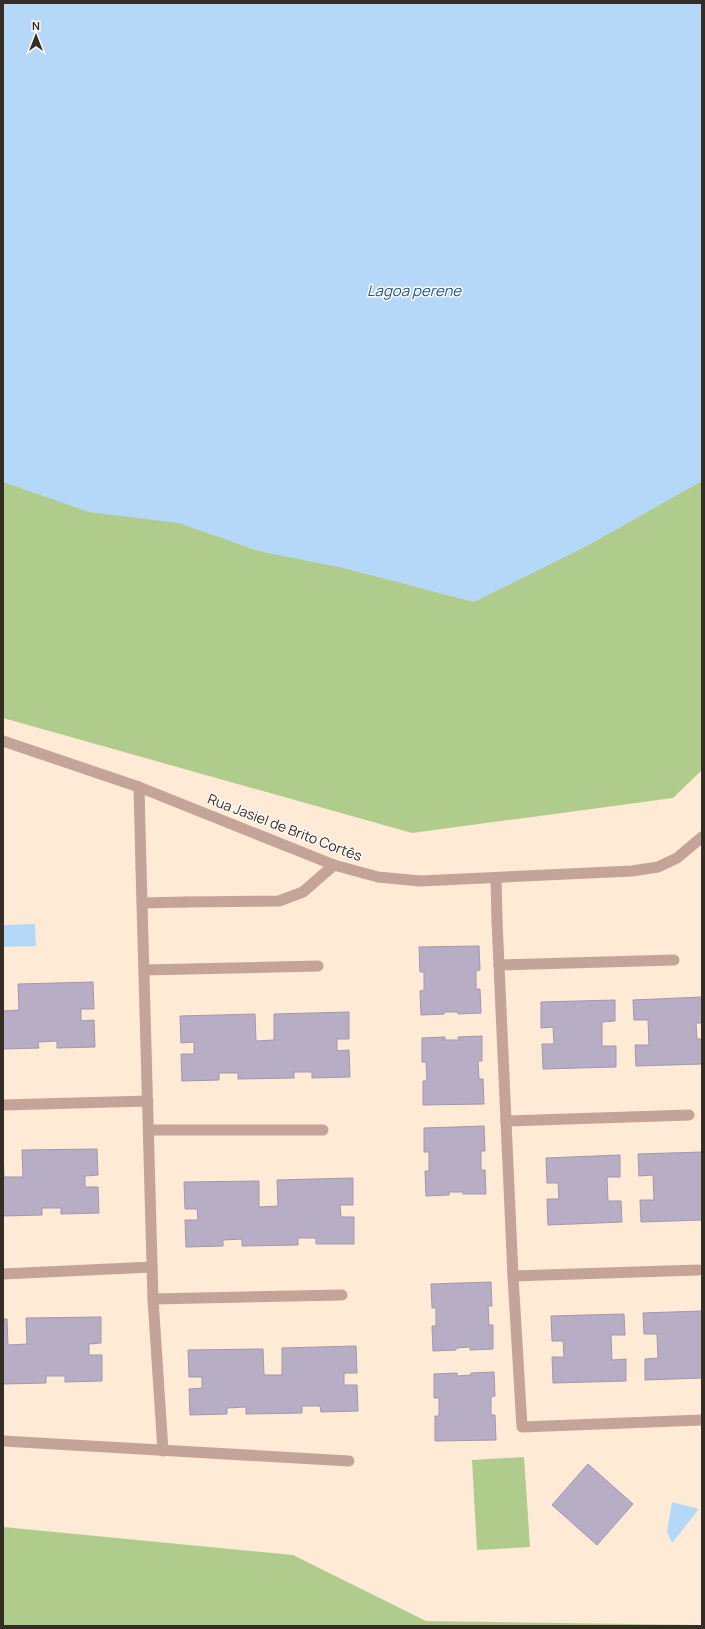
<svg xmlns="http://www.w3.org/2000/svg" width="705" height="1629" viewBox="0 0 705 1629" font-family="Manrope,sans-serif">
	<style>
		.green { fill: #b0cc8d }
		.water { fill: #b6d8f8 }
		.building { fill: #b7aec6; stroke: #a198af }
		.lines { fill: none; stroke-linecap: round; stroke-linejoin: round }
		.service { stroke: #c4a398; stroke-width: 11 }
		.minor { stroke: #c4a398; stroke-width: 11 }
		.labels { text-anchor: middle; dominant-baseline: central; stroke-width: 3; stroke-linejoin: round; paint-order: stroke }
		.street-label { font-size: 14px; fill: #342d25; stroke: #fefaf6 }
		.water-label { font-size: 15px; font-style: italic; fill: #1d5a8a; stroke: #fefaf6 }
	</style>
	<rect width="100%" height="100%" fill="#feead5"/>
	<!-- green -->
	<g class="green">
		<polygon points="3,3 702,3 702,770 673,798 412,833 3,718"/>
		<polygon points="524,1457 530,1547 477,1550 472,1460"/>
		<polygon points="3,1527 293,1555 426,1621 700,1625 702,1626 3,1626"/>
	</g>
	<!-- water -->
	<g class="water">
		<polygon points="3,3 702,3 702,481 587,546 474,602 343,568 258,551 179,523 89,512 3,482"/>
		<polygon points="35,924 36,946 3,947 3,925"/>
		<polygon points="672,1502 699,1509 672,1543 667,1532"/>
	</g>
	<!-- building -->
	<g class="building">
		<polygon points="479,946 480,970 476,971 476,989 480,989 481,1013 458,1014 458,1012 444,1012 444,1014 421,1015 420,991 424,990 424,972 420,972 419,947"/>
		<polygon points="93,982 94,1009 81,1009 81,1021 94,1020 95,1047 57,1048 57,1041 38,1042 39,1048 3,1049 3,1011 19,1010 18,984"/>
		<polygon points="702,997 702,1023 696,1023 697,1039 702,1039 702,1064 636,1066 635,1045 649,1045 648,1020 634,1020 633,1000"/>
		<polygon points="615,1000 615,1021 602,1022 602,1046 616,1046 616,1067 543,1069 542,1044 554,1044 553,1027 541,1028 541,1002"/>
		<polygon points="349,1012 349,1039 337,1039 337,1051 349,1050 350,1077 312,1078 312,1072 294,1072 294,1078 238,1079 238,1073 219,1073 219,1080 182,1081 181,1054 194,1054 194,1042 181,1043 180,1016 255,1014 256,1041 274,1040 274,1014"/>
		<polygon points="482,1036 482,1061 478,1061 479,1079 483,1079 484,1104 423,1105 423,1081 427,1081 426,1062 422,1062 422,1038 445,1037 445,1040 459,1040 458,1037"/>
		<polygon points="484,1126 485,1151 481,1151 481,1170 485,1170 486,1194 463,1194 463,1192 449,1192 449,1195 426,1196 425,1171 429,1171 429,1152 424,1152 424,1128"/>
		<polygon points="97,1149 98,1175 85,1176 85,1187 98,1187 99,1213 61,1214 61,1208 42,1208 42,1215 3,1216 3,1151 4,1177 23,1177 22,1150"/>
		<polygon points="702,1152 702,1220 641,1222 640,1200 654,1200 653,1175 639,1176 638,1154"/>
		<polygon points="620,1155 620,1177 607,1177 608,1201 621,1201 622,1222 548,1225 547,1199 559,1199 558,1183 547,1183 546,1158"/>
		<polygon points="353,1178 353,1205 340,1205 341,1217 354,1217 354,1244 316,1244 316,1238 298,1238 298,1245 242,1246 242,1239 223,1240 223,1246 186,1247 185,1220 198,1220 197,1209 185,1209 184,1182 259,1181 259,1207 278,1206 277,1180"/>
		<polygon points="491,1282 492,1306 488,1306 489,1325 493,1325 493,1349 470,1350 470,1347 456,1348 456,1350 433,1351 432,1326 436,1326 436,1308 432,1308 431,1284"/>
		<polygon points="702,1311 702,1378 645,1380 645,1359 658,1358 657,1334 644,1334 643,1313"/>
		<polygon points="624,1314 625,1335 611,1335 612,1360 626,1359 626,1381 553,1383 552,1357 564,1357 563,1341 552,1341 551,1316"/>
		<polygon points="101,1317 101,1343 89,1344 89,1355 102,1355 102,1381 65,1382 65,1376 46,1376 46,1383 3,1384 3,1319 7,1319 8,1345 27,1344 26,1318"/>
		<polygon points="356,1346 357,1373 344,1373 344,1385 357,1385 358,1411 321,1412 320,1406 302,1406 302,1413 246,1414 246,1407 227,1408 227,1414 190,1415 189,1389 202,1388 202,1377 189,1377 188,1350 263,1349 264,1375 282,1375 282,1348"/>
		<polygon points="494,1372 495,1396 491,1397 491,1415 495,1415 496,1440 435,1441 435,1416 439,1416 439,1398 434,1398 434,1374 457,1373 457,1376 471,1375 471,1373"/>
		<polygon points="588,1464 633,1504 597,1545 552,1505"/>
	</g>
	<g class="lines">
		<!-- service -->
		<g class="service">
			<polyline points="141,868 153,1299 163,1451"/>
			<polyline points="142,903 185,902"/>
			<polyline points="497,921 513,1276 522,1427 702,1420"/>
			<polyline points="499,965 674,960"/>
			<polyline points="144,970 318,966"/>
			<polyline points="3,1105 148,1101"/>
			<polyline points="506,1121 689,1115"/>
			<polyline points="149,1130 323,1130"/>
			<polyline points="3,1274 152,1267"/>
			<polyline points="513,1276 698,1270"/>
			<polyline points="153,1299 342,1295"/>
			<polyline points="3,1441 349,1461"/>
		</g>
		<!-- minor -->
		<g class="minor">
			<polyline points="3,741 139,787 334,865 378,877 420,881 632,871 658,867 677,858 702,837"/>
			<polyline points="139,787 141,868"/>
			<polyline points="496,878 497,921"/>
			<polyline points="185,902 279,901 303,892 334,865"/>
		</g>
	</g>
	<g class="labels">
		<!-- street labels -->
		<g class="street-label">
			<text transform="translate(285 827) rotate(21)">Rua Jasiel de Brito Cortês</text>
		</g>
		<!-- water labels -->
		<g class="water-label">
			<text x="414" y="290">Lagoa perene</text>
		</g>
	</g>
	<!-- border -->
	<rect width="705" height="1629" fill="none" stroke="#342d25" stroke-width="8"/>
	<!-- north arrow -->
	<g transform="translate(36 36)" stroke="#fefaf6" stroke-width="3" paint-order="stroke">
	<path d="M0-3L7 15L0 10L-7 15Z" fill="#342d25"/>
	<text y="-6" font-size="11" font-weight="bold" text-anchor="middle" fill="#342d25">N</text>
	</g>
</svg>
